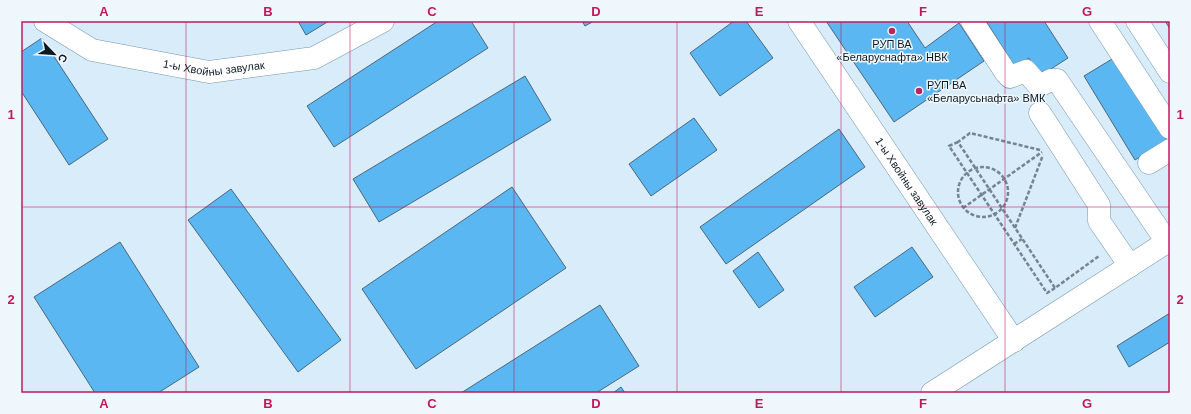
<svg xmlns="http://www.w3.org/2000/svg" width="1191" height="414" viewBox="0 0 1191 414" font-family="Arial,sans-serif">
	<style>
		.building { fill: #5bb7f2; stroke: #4a687d }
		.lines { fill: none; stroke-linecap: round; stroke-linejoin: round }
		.minor-casing { stroke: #7797ad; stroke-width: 23 }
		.path { stroke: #758590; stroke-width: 2.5; stroke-dasharray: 4 2; stroke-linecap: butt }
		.minor { stroke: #fff; stroke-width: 22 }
		.grid { fill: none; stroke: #c2185b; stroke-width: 1; stroke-opacity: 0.55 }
		.poi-dot { fill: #b42861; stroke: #f0f7fc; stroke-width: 1.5 }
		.labels { text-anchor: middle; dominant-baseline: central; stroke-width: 3; stroke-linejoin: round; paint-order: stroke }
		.poi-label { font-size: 11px; fill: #0d1922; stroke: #f0f7fc }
		.street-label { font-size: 11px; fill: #0d1922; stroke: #f0f7fc }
		.neatline { fill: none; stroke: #c2185b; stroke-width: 1.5 }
		.grid-label { font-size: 13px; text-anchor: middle; font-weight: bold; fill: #c2185b }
	</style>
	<rect width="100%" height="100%" fill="#d8ecfa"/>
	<!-- building -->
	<g class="building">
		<polygon points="298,21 329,21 306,35"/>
		<polygon points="438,21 471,21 488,48 334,147 307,106"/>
		<polygon points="582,21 594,21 585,26"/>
		<polygon points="734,21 746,21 773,58 720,96 690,53"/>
		<polygon points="826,21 907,21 925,48 959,23 984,61 894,122"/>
		<polygon points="986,21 1044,21 1068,58 1040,76 1029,58 1015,67"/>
		<polygon points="1165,21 1170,21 1170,29"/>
		<polygon points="42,38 108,139 69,165 21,91 21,52"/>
		<polygon points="1117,56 1168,140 1135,160 1084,76"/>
		<polygon points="525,76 551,120 379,222 353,179"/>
		<polygon points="694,118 717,150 651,196 629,164"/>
		<polygon points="839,129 865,167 726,264 700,227"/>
		<polygon points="512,187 566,268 416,369 362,289"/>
		<polygon points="231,189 341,340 298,372 188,220"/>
		<polygon points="120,242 199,367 158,393 95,393 34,297"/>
		<polygon points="912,247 933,277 875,317 854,287"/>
		<polygon points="758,252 784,290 759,308 733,271"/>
		<polygon points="600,305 639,366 596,393 461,393"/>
		<polygon points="1170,313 1170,342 1129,367 1117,346"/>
		<polygon points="621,387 625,393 613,393"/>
	</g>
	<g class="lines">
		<defs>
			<g id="minor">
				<path id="s1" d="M 45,21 L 92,50 L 209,72 L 314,58 L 383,21"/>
				<path id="s2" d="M 799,21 L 1014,341"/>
				<polyline points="972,21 1006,73 1010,77 1026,71 1039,86 1051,80 1057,80 1167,242"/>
				<polyline points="1100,21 1170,128"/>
				<polyline points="1137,21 1170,72"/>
				<polyline points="1040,113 1099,205 1099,221 1130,266"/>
				<polyline points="1149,163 1170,150"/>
				<polyline points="932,393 1170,240"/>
			</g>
		</defs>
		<!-- minor casing -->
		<use href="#minor" class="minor-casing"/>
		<!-- path -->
		<g class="path">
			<polyline points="958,142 949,146 1047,293 1055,288"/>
			<polyline points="1040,150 970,133 958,142 1055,288 1099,256"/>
			<circle cx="983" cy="192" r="25"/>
			<polyline points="963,208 1042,152"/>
			<polyline points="1015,228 1043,155"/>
			<polyline points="1014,244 1022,239"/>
		</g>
		<!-- minor -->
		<use href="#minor" class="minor"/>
	</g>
	<!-- grid -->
	<path class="grid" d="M 186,21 L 186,393M 350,21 L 350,393M 514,21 L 514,393M 677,21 L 677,393M 841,21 L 841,393M 1005,21 L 1005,393M 21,207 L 1170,207"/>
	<!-- markers -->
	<g class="poi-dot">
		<circle cx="892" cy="31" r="4"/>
		<circle cx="919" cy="91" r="4"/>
	</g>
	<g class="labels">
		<!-- poi labels -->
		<g class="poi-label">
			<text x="892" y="44">РУП ВА<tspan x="892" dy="13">«Беларуснафта» НВК</tspan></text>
			<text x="927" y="85" text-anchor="start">РУП ВА<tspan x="927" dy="13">«Беларусьнафта» ВМК</tspan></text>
		</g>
		<!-- street labels -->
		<g class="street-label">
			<text stroke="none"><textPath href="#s1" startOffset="179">1-ы Хвойны завулак</textPath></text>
			<text stroke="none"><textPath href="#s2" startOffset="193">1-ы Хвойны завулак</textPath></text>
		</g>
	</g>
	<!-- border -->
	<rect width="1191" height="414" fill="none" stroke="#f0f7fc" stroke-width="44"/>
	<!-- north arrow -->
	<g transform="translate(54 54) rotate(115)" stroke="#f0f7fc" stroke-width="3" paint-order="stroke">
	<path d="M0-3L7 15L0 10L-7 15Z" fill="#0d1922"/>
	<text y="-6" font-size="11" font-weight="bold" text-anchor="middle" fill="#0d1922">С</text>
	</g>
	<rect x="22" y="22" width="1147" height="370" class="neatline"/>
	<g class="grid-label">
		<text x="104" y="16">A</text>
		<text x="268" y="16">B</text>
		<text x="432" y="16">C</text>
		<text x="596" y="16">D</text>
		<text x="759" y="16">E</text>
		<text x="923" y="16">F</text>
		<text x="1087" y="16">G</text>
		<text x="11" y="119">1</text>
		<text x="1180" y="119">1</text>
		<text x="11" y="304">2</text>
		<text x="1180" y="304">2</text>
		<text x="104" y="408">A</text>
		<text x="268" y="408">B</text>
		<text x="432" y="408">C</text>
		<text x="596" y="408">D</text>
		<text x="759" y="408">E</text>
		<text x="923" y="408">F</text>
		<text x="1087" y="408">G</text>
	</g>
</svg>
